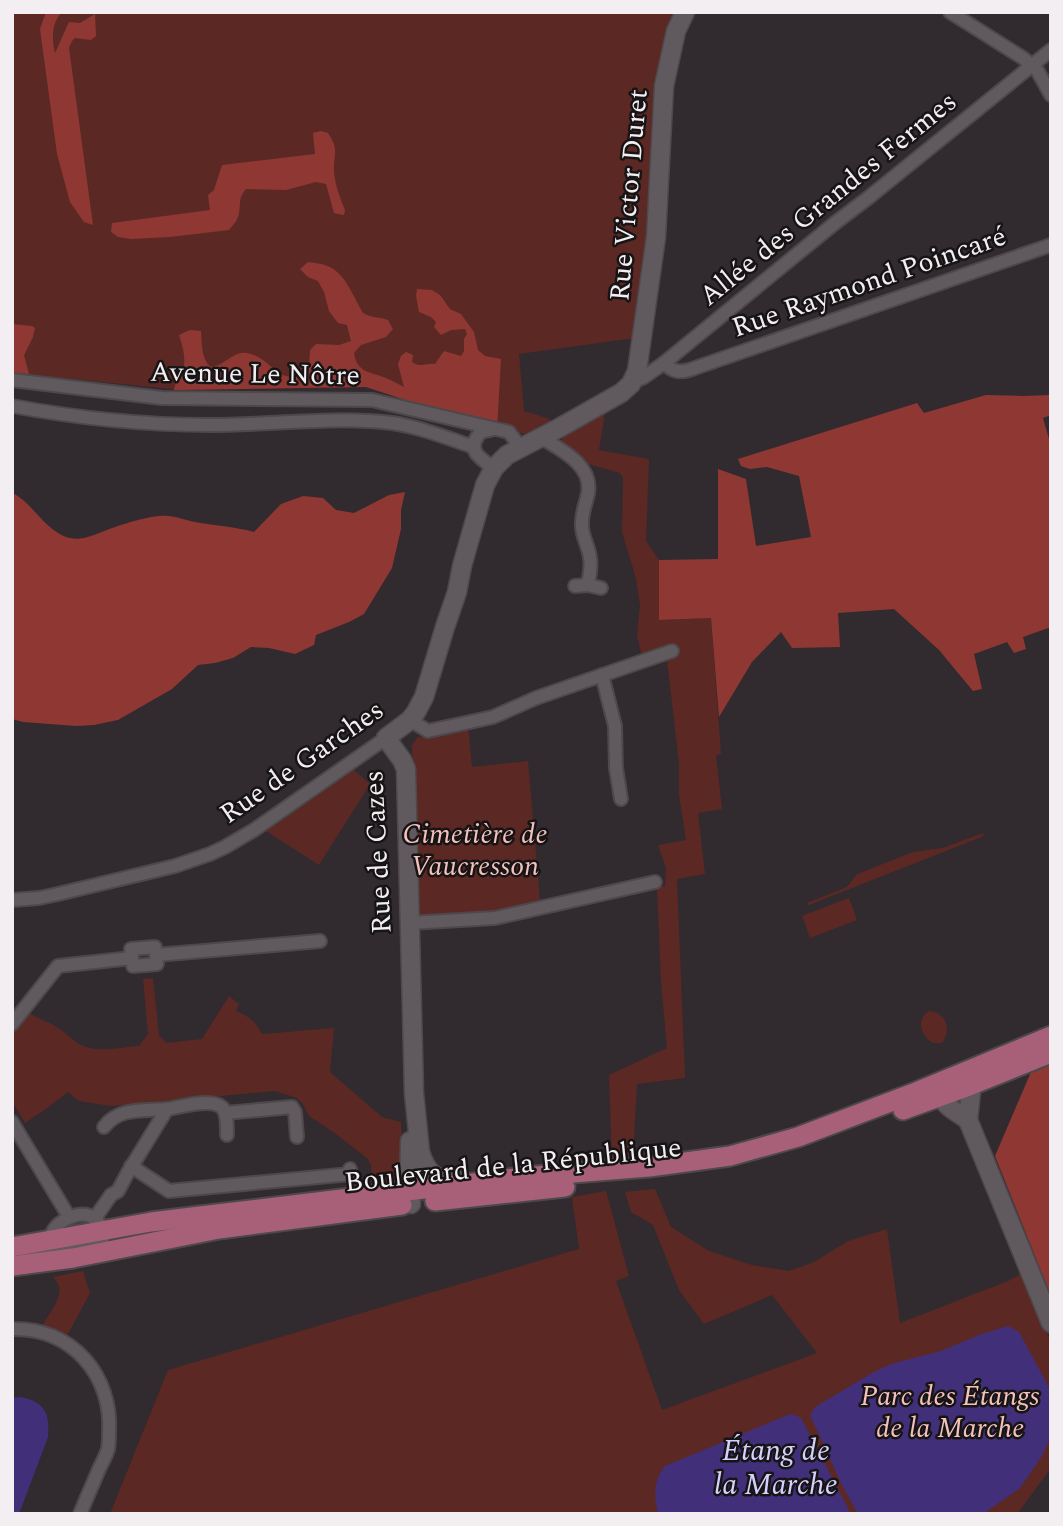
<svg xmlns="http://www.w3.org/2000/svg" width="1063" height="1526" viewBox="0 0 1063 1526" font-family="Spectral,serif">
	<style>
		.green { fill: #5c2824 }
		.forest { fill: #8f3833 }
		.water { fill: #413079 }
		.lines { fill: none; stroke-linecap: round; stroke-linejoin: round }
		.street-casing { stroke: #4d484b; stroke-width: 16 }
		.secondary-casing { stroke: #4d484b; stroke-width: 21 }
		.primary-casing { stroke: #4d484b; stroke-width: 23 }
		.street { stroke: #60595e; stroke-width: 12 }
		.secondary { stroke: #60595e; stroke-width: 18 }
		.primary { stroke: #a76077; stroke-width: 19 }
		.labels { text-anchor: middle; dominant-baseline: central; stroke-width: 5; stroke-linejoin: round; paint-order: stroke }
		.street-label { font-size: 28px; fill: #f3eef1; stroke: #171416 }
		.park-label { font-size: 28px; font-style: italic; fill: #f4c1bb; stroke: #171416 }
		.water-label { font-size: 30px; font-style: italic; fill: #d5d0fc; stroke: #171416 }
	</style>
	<rect width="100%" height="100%" fill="#312a2f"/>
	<!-- green -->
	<g class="green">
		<polygon points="12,12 679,12 655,223 635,338 519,354 524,411 550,419 547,427 535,435 497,430 366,387 182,390 12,373"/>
		<polygon points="605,412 599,450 649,459 646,541 659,560 659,620 711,618 721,754 716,755 722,809 698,813 705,874 677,879 685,1078 637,1084 633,1159 612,1160 609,1075 667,1048 661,982 657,887 665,886 666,868 658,845 686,840 679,795 679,764 666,651 642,656 637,636 640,605 636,578 622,532 623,478 620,473 581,462 561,442 563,437"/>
		<polygon points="468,727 472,767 528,761 540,900 497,911 420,917 416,912 412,745 418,737"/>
		<polygon points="354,770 370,784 319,865 266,831"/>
		<polygon points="983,833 984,836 809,905 807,903 847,887 857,874 913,852 943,848"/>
		<polygon points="849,898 857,920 810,938 802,916"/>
		<path d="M 153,978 L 159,1035 L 166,1043 L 202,1039 L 229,996 L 239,1004 L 236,1011 C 249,1016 256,1022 262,1034 L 334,1028 L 330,1072 L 382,1117 L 401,1122 C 401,1138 409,1177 389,1184 C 385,1186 378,1186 373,1186 L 371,1165 L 368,1159 L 336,1134 L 309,1116 L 302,1103 L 297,1098 L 275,1091 L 111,1106 L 79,1101 L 68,1092 L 50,1106 L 25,1123 L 12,1101 L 12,1034 L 30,1013 C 38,1019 47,1021 55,1026 C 65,1031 72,1041 83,1046 C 99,1053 122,1047 139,1046 L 148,1034 L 143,979 Z"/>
		<path d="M 929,1011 C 946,1012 952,1030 942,1043 L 933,1043 C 921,1035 915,1020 929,1011 Z"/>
		<polygon points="655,1189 671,1227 709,1251 752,1265 789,1271 814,1262 848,1241 887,1229 900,1323 1008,1281 1025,1272 1051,1344 1051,1468 1017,1514 110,1514 168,1370 579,1249 572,1197 606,1191 629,1276 616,1281 662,1410 817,1353 772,1295 704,1324 679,1290 653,1225 631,1212 625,1192"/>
		<path d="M 83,1271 L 90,1293 L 68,1334 L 41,1328 C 46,1318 63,1298 59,1286 C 58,1283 55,1280 53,1277 Z"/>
	</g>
	<!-- forest -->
	<g class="forest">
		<path d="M 46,12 L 62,12 C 51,24 52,38 55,53 L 69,22 L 80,23 L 95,14 L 96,36 L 91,40 L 75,38 L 72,41 L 69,48 L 93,225 L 84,222 L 70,202 L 57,154 L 40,29 Z"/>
		<path d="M 321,131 L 328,133 C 340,151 333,154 334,171 C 335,185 340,198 345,210 L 344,215 L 334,213 L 326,184 L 316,182 L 286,190 L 246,189 C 238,199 241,201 239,213 C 238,220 234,224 229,230 L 170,237 L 131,239 L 118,237 L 111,232 L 112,223 L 210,210 L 208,195 L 214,190 L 222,165 L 315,154 L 313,133 Z"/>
		<path d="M 308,262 C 315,263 324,264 330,267 C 346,275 354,298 363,313 C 371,318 379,317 388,320 L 393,329 L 386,337 L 361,345 L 354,353 C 357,374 371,371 388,379 C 393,381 398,384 404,387 L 398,364 L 401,356 L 406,352 L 413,355 L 412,362 C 420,368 427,363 435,364 L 444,351 L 461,356 L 464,351 L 464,339 L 467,334 L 465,329 L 451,330 L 441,335 L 434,327 L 436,322 L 431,317 L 419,312 L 416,296 L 417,289 L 432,290 L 440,295 L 450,309 L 461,314 L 474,332 L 478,350 L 485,356 L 501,359 L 497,430 L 366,387 L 174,390 C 175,382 179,379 182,372 C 187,361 183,347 179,335 L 190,330 L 201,331 C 202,343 201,359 211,367 C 226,366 234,348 251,354 C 275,362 275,384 306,375 L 309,368 L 310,350 L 316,344 L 339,345 L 351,341 L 347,325 L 338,323 L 329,311 L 324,292 L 318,281 L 308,277 L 300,269 Z"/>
		<polygon points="12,324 32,326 35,328 33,337 24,355 29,374 12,373"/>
		<polygon points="986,395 1023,396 1051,395 1051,415 1043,418 1051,446 1051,627 1023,637 1026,649 1014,653 1007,642 974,654 982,689 973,691 939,650 894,609 838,613 840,647 792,648 781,632 752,662 719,717 711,618 659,620 659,560 718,559 718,469 746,479 756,546 811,537 799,476 767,467 750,469 741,466 738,459 917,403 924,413"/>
		<path d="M 405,492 L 401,510 L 401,529 L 392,568 L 364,614 L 349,622 L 316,635 L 314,645 L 295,654 L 269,648 L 251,647 L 233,658 L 215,663 L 198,665 L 172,689 L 118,720 L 94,725 L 76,726 L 23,722 L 12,719 L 12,493 C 31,501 44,529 66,537 C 81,542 93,535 107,530 C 120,525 145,517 159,516 C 173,514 186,521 201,523 C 219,526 236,527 254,532 L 281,504 L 303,496 L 323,498 L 336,510 L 354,513 L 389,495 Z"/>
		<polygon points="1051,1063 1051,1296 995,1156 1031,1072"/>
	</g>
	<!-- water -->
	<g class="water">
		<polygon points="1008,1326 1019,1332 1051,1391 1051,1436 1042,1456 1020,1488 983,1514 858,1514 841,1483 810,1415 815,1407 872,1373 891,1364 941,1351 979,1335"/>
		<path d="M 21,1397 C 45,1402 50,1414 48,1437 L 19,1514 L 12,1514 L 12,1398 Z"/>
		<path d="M 790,1414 L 797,1416 L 801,1418 L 851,1514 L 658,1514 C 654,1497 653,1480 665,1466 Z"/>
	</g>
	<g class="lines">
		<defs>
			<g id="street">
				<polyline points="950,12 1023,58 1037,70 1051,95"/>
				<path d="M 664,363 C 672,371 678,373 689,370 L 1051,245"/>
				<polyline points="12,380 162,398 372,400 509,432 521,448"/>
				<polyline points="633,382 644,377 664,363 835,223 868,198 1051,50"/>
				<path d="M 12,406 C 77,418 144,425 210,425 C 270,425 332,416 392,423 C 420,427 447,438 474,447"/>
				<path d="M 494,429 L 481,432 C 465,449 479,458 494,468"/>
				<path d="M 542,438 C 561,450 593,465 588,493 C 586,504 581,514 582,526 C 582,537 589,547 590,558 C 592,567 589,576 588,585"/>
				<polyline points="575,586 588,585 601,588"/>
				<polyline points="602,675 615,726 616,768 621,799"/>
				<polyline points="410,720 428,731 493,717 536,698 672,651"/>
				<polyline points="12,900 39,898 58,894 175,866 210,854 225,847 254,830 386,738"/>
				<polyline points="409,923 495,918 655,882"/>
				<polygon points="155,947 157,964 133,966 131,949"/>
				<polyline points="156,955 320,941"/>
				<polyline points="12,1024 58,966 132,958"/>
				<polyline points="225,1113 292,1107 295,1112 297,1137"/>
				<polyline points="12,1122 69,1217"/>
				<path d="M 104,1127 C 119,1107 143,1111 167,1109"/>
				<polyline points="131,1166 169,1191 351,1174 350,1169"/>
				<path d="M 95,1218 L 111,1195 L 118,1191 L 127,1174 L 167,1109 C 181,1107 219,1095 225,1112 C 227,1118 227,1128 227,1135"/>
				<path d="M 26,1256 L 94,1244 L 102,1240 L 105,1231 C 102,1227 98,1221 94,1218 C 81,1209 58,1220 52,1233 C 49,1241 53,1252 54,1261"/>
				<path d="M 12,1329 C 72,1327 113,1376 109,1433 C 109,1438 109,1444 108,1449 C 106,1456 102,1463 99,1469 C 93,1484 86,1499 80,1514"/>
			</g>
			<g id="secondary">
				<polyline points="964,1074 971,1092 968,1120 1051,1323"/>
				<path d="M 937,1083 C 946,1110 947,1105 968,1120"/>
				<polyline points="410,1141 409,1191 411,1204"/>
				<path d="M 460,1180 C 437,1182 427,1174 420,1152 L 414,1093 L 406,769 L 402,760 L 386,738 L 410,720 L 416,712 L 424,697 L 445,627 L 457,592 L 462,566 L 485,485 L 494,468 L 507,455 L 559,428 L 621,393 L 631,384 L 637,371 L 656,237 L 664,86 L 676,31 L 685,12"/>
			</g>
			<g id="primary">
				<polyline points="903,1110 969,1086 1051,1053"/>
				<polyline points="435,1201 565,1187"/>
				<polyline points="12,1247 151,1222 200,1216 523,1177 649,1167 730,1156 798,1137 911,1094 1051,1036"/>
				<polyline points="12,1266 73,1258 219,1229 402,1205"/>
			</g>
		</defs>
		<!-- street casing -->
		<use href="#street" class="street-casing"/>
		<!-- secondary casing -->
		<use href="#secondary" class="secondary-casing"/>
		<!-- primary casing -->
		<use href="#primary" class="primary-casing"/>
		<!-- street -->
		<use href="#street" class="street"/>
		<!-- secondary -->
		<use href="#secondary" class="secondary"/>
		<!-- primary -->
		<use href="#primary" class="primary"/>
	</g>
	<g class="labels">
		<!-- street labels -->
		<g class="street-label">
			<text transform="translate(629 195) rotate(-85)">Rue Victor Duret</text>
			<text transform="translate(828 199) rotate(-39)">Allée des Grandes Fermes</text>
			<text transform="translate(869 282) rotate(-19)">Rue Raymond Poincaré</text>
			<text transform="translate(255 374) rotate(1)">Avenue Le Nôtre</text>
			<text transform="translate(302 762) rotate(-35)">Rue de Garches</text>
			<text transform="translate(378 852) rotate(-93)">Rue de Cazes</text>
			<text transform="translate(513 1165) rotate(-6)">Boulevard de la République</text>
		</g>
		<!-- park labels -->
		<g class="park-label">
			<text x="475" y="834">Cimetière de<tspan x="475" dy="32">Vaucresson</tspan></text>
			<text x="950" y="1396">Parc des Étangs<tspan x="950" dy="32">de la Marche</tspan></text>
		</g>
		<!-- water labels -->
		<g class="water-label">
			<text x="776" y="1451">Étang de<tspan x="776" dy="34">la Marche</tspan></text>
		</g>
	</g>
	<!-- border -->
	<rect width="1063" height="1526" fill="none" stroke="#f3eef1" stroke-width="28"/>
</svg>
